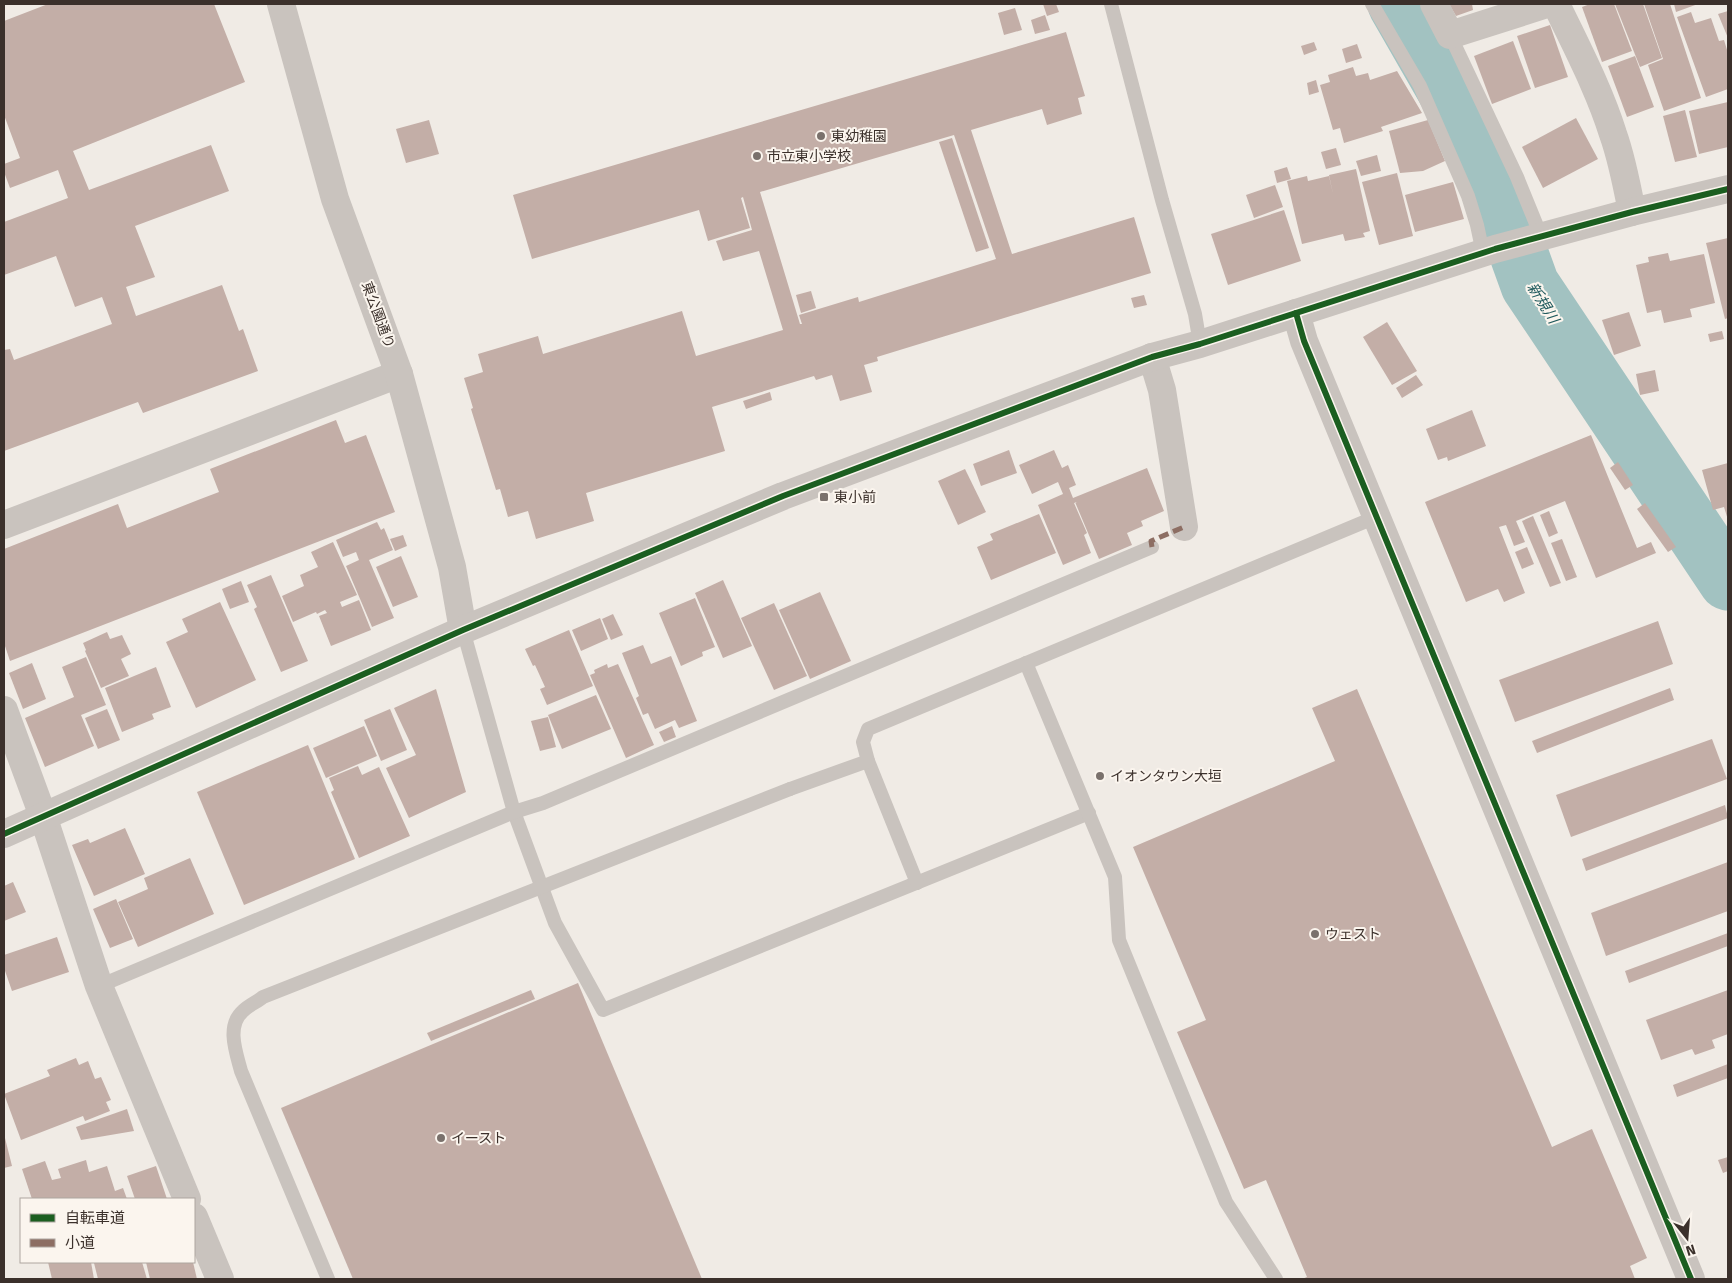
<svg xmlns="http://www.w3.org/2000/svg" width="1732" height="1283" viewBox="0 0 1732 1283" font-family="'Fira Sans','Noto Sans JP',sans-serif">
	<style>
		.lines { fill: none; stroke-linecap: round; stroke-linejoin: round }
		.river { stroke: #a2c2c1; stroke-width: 59 }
		.building { fill: #c3aea7; fill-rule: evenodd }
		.service { stroke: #c9c3be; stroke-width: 14 }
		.minor { stroke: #c9c3be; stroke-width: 28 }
		.tertiary { stroke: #c9c3be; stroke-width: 28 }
		.service-bridge { stroke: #c9c3be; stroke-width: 14 }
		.quiet { stroke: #8d6e63; stroke-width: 5; stroke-dasharray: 10 5; stroke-linecap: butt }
		.cycleway-casing { stroke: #fbf5ee; stroke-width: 9 }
		.cycleway { stroke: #1b5e20; stroke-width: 6 }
		.poi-dot { fill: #7a716c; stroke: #fbf5ee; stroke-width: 2 }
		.labels { text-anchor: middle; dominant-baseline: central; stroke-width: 4; stroke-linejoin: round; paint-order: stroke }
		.poi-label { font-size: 14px; fill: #3b302b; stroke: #fbf5ee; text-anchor: start }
		.street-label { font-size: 14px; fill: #3b302b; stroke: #fbf5ee }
		.water-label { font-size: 15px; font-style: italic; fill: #205a5d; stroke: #fbf5ee }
	</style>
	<rect width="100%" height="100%" fill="#f0ebe5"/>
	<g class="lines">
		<!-- river -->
		<polyline class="river" points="1397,4 1451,98 1499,199 1530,285 1728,581"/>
	</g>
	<!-- building -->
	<g class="building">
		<polygon points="48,4 214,4 245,82 73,151 89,190 211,145 229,191 135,226 155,277 126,287 136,316 222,285 239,331 243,329 258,371 143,413 138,402 4,451 4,350 10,349 14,360 112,324 102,297 75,307 56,256 4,275 4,222 68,198 58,170 10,188 4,172 4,164 20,158 4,115 4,21"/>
		<polygon points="1043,4 1056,4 1059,12 1047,16"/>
		<polygon points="1449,4 1472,4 1473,10 1456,16"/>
		<polygon points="1590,4 1614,4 1632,51 1602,62 1582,7"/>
		<polygon points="1615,4 1643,4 1662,58 1640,67"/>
		<polygon points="1644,4 1670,4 1701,98 1664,111 1648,65 1663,59"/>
		<polygon points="1674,4 1698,4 1676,12"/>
		<polygon points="1015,8 1022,30 1004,35 998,13"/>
		<polygon points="1728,11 1728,38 1718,14"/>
		<polygon points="1691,12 1695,23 1711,18 1719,41 1724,40 1728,53 1728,89 1706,97 1677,17"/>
		<polygon points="1045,15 1050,30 1035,34 1031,20"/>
		<polygon points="1550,25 1568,77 1535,88 1517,36"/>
		<path d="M 1066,32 L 1085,96 L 1078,98 L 1082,114 L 1047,125 L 1042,109 L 971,130 L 1012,254 L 1134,217 L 1151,273 L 877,357 L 878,361 L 864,365 L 872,392 L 840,401 L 832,375 L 816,380 L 814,376 L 712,407 L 725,451 L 586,493 L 594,521 L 536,539 L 528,511 L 508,517 L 500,489 L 496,490 L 471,409 L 473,408 L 464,378 L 483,372 L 478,354 L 538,336 L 543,354 L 682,311 L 696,356 L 783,330 L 759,251 L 723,261 L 716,241 L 752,230 L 743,197 L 741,198 L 750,228 L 708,241 L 699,210 L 532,259 L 513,195 ZM 954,135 L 996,259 L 859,302 L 858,297 L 799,315 L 802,324 L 800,324 L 760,192 Z"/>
		<polygon points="1513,41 1531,89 1492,104 1474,56"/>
		<polygon points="1314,42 1317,50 1304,55 1301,46"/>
		<polygon points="1357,44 1362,58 1346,63 1342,49"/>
		<polygon points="1635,56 1654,107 1627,117 1608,66"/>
		<polygon points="1353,67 1356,76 1368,73 1370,80 1397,71 1422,113 1381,127 1383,131 1344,143 1340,128 1333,130 1320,85 1330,82 1328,75"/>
		<polygon points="1316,80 1319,92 1309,95 1307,83"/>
		<polygon points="1728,102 1728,147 1699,154 1689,111"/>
		<polygon points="1685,110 1697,157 1675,162 1663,116"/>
		<polygon points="1576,118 1598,159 1543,188 1522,147"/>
		<polygon points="429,120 439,154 406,163 396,129"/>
		<polygon points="1428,120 1445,161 1423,171 1400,173 1389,131"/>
		<polygon points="952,138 989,248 976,252 939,142"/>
		<polygon points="1336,148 1341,165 1326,169 1321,152"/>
		<polygon points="1377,155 1381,171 1361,176 1356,161"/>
		<polygon points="1287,167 1291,179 1277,183 1274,171"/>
		<polygon points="1356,169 1370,231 1363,233 1365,237 1345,241 1343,234 1302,244 1287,181 1307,176 1308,181 1329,176 1333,194 1329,175"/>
		<polygon points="1397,173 1413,236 1379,245 1362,182"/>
		<polygon points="1453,182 1464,219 1415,232 1405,195"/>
		<polygon points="1275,185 1283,207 1254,218 1246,195"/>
		<polygon points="1284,210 1301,261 1228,285 1211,234"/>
		<polygon points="1728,238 1728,318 1725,319 1706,243"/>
		<polygon points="1668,253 1670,261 1704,254 1715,303 1690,309 1692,317 1664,323 1661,310 1647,313 1636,265 1649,262 1648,257"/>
		<polygon points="811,291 816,308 801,313 796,295"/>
		<polygon points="1144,295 1147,305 1134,308 1131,298"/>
		<polygon points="1629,312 1641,346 1614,355 1602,320"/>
		<polygon points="1387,322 1417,371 1392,385 1363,337"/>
		<polygon points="1722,331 1724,339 1710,342 1708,334"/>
		<polygon points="1655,370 1659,391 1640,395 1636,374"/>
		<polygon points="1416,375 1423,385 1402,398 1396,388"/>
		<polygon points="770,392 772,400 746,409 743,401"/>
		<polygon points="1472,410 1486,446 1448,461 1447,457 1438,460 1426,429"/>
		<polygon points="336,420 345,443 366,435 395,512 10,661 4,643 4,549 118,504 127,528 198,500 219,492 210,469"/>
		<polygon points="1591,435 1637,548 1651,542 1656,553 1596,578 1565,501 1516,521 1525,542 1514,546 1506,525 1499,527 1525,593 1504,602 1498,589 1466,602 1425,502"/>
		<polygon points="1009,450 1017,473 981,486 973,464"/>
		<polygon points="1054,450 1062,468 1068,465 1076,485 1069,488 1073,498 1147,468 1164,511 1141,521 1143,526 1127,533 1132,545 1099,559 1075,502 1077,502 1068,505 1074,503 1087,533 1084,535 1091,553 1063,565 1038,505 1063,494 1058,482 1032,494 1019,465"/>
		<polygon points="1618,462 1633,485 1625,490 1610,468"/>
		<polygon points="1728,463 1728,520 1724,507 1713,510 1702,470"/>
		<polygon points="965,469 986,512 958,525 938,481"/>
		<polygon points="1645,503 1676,547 1668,552 1637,509"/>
		<polygon points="1549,511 1558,533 1549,537 1540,515"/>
		<polygon points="1039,514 1056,553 991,580 977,547 993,540 990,534"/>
		<polygon points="1533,516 1561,583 1550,587 1522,521"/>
		<polygon points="377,522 381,530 384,528 393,550 369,560 394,618 372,627 346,566 359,560 356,552 343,557 336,540"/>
		<polygon points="403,535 407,546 395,551 390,539"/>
		<polygon points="1562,539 1577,577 1566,581 1551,543"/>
		<polygon points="333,542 357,595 340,602 342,607 359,600 371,630 331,646 319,616 327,613 325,610 317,614 316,612 293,622 282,596 304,586 300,575 318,567 311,552"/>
		<polygon points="1527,547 1534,564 1522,569 1515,552"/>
		<polygon points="401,556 418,597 393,607 376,567"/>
		<polygon points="271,575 308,661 281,672 254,609 257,607 247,585"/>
		<polygon points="723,580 752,646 723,658 695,593"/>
		<polygon points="241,581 249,602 230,609 222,589"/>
		<polygon points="820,592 851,661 810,679 779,610"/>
		<polygon points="695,598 715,647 702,652 703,656 681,666 659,613"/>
		<polygon points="220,602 256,680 196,708 166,642 188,632 182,619"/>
		<polygon points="774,603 807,676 774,690 741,618"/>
		<polygon points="613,614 623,635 611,640 602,619"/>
		<polygon points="600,618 608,639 581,651 572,630"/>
		<polygon points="1658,621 1673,664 1515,722 1499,680"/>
		<polygon points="569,630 593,686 547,705 540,689 545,687 535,665 533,666 525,649"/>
		<polygon points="107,632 110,639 122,635 131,654 121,659 129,676 101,688 85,651 86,650 83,643"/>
		<polygon points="643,645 651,664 671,656 697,721 679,728 675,720 655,729 648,713 643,715 636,698 639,696 622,653"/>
		<polygon points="86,657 106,705 81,715 94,746 45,767 25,718 74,697 62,667"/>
		<polygon points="32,663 46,699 23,709 9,673"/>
		<polygon points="607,664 608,668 618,664 654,745 626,758 590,675 595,673 594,670"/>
		<polygon points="156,667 171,707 152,714 154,719 122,732 105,688"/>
		<polygon points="1670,688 1674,700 1537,753 1532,741"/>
		<polygon points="436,689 466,792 409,818 386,768 416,755 394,708"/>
		<polygon points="1357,689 1552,1147 1592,1129 1647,1258 1630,1266 1635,1279 1302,1279 1307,1277 1266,1180 1244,1189 1177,1032 1206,1020 1133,847 1335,761 1312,708"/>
		<polygon points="596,695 611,729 562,749 548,715"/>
		<polygon points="107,709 120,740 98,749 85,718"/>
		<polygon points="390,709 407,750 381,761 364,720"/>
		<polygon points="548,717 556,747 540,751 531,721"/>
		<polygon points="364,726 377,756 326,778 313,748"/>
		<polygon points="672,726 676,737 664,742 659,732"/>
		<polygon points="1712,739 1727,779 1571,837 1556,795"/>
		<polygon points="308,745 355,859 244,905 197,792"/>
		<polygon points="358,766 362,775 379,767 410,836 359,858 331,792 334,790 329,778"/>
		<polygon points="1725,805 1728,818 1586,871 1582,859"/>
		<polygon points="125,828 145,874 94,896 72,845 88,839 90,843"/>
		<polygon points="190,858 214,914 138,947 118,902 148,889 144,878"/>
		<polygon points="1728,862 1728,911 1606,956 1591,913"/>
		<polygon points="13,882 26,912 4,921 4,886"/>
		<polygon points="116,899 133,939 110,948 93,909"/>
		<polygon points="1728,933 1728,946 1629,983 1625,971"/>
		<polygon points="57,937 69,972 12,991 4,968 4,955"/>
		<polygon points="578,983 702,1279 353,1279 281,1108"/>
		<polygon points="531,990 535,999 431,1041 427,1033"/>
		<polygon points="1728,990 1728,1034 1712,1040 1715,1048 1695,1055 1692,1049 1661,1060 1646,1020"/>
		<polygon points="76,1058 79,1065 88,1061 95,1079 101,1077 111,1100 106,1102 110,1111 85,1121 83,1116 21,1140 4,1094 50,1076 47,1070"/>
		<polygon points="1728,1064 1728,1078 1677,1097 1673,1085"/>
		<polygon points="127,1109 134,1131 81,1140 76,1127"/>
		<polygon points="4,1134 12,1166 4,1168"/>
		<polygon points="1728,1157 1728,1171 1723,1173 1718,1160"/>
		<polygon points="86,1160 89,1172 107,1166 115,1191 123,1188 127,1199 32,1199 22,1169 45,1161 52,1180 61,1178 58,1169"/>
		<polygon points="156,1166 167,1199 135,1199 127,1176"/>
		<polygon points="48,1262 91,1262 94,1279 52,1279"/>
		<polygon points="101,1262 142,1262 147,1279 98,1279 94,1263"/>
		<polygon points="146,1262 193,1262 197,1279 150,1279"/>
	</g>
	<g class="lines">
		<!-- service -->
		<g class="service">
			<polyline points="1111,4 1162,200 1195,314 1200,344"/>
			<polyline points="1372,4 1420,86 1468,196 1477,225 1483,253"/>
			<polyline points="1450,35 1517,177 1541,236"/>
			<polyline points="463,630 514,812 555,923 603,1010 1089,813"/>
			<polyline points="1026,663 1115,877 1119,940 1226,1202 1276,1279"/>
			<polyline points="868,761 917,883"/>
			<polyline points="790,789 868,761 863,742 868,729 1376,517"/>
			<polyline points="99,986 514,812 543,803 1152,547"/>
		</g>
		<!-- minor -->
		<g class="minor">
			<polyline points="1434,4 1450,35 1547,4"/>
			<path d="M 1556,4 C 1576,46 1599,89 1613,134 C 1622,159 1627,186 1632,212"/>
			<polyline points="1152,357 1162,390 1184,527"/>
			<polyline points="4,525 399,374"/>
			<polyline points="4,710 43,816"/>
		</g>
		<!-- tertiary -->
		<g class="tertiary">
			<polyline points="281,4 335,199 399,374 452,567 463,630"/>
			<polyline points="1296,313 1304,341 1691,1279"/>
			<polyline points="43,816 99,986 187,1199"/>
			<polyline points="4,834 463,630 783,496 1152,357 1200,344 1495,249 1632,212 1728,189"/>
			<polyline points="194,1217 220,1279"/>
		</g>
		<!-- service-bridge -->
		<path class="service-bridge" d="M 328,1279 L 241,1071 C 236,1052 226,1026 243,1011 C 249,1005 257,1002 263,997 L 790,789"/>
		<!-- quiet -->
		<polyline class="quiet" points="1152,547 1151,541 1184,527"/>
		<defs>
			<g id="cycleway">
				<polyline points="1296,313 1304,341 1691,1279"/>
				<polyline points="4,834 463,630 783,496 1152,357 1200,344 1495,249 1632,212 1728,189"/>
			</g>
		</defs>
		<!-- cycleway casing -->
		<use href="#cycleway" class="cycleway-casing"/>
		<!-- cycleway -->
		<use href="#cycleway" class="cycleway"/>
	</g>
	<!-- markers -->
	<g class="poi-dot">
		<circle cx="821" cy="136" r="5"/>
		<circle cx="757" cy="156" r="5"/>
		<rect x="819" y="492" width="10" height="10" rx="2.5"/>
		<circle cx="1100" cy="776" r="5"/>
		<circle cx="1315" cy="934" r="5"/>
		<circle cx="441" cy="1138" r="5"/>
	</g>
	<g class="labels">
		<!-- poi labels -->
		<g class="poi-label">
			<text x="831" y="136">東幼稚園</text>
			<text x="767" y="156">市立東小学校</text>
			<text x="834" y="497">東小前</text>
			<text x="1110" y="776">イオンタウン大垣</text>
			<text x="1325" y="934">ウェスト</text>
			<text x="451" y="1138">イースト</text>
		</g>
		<!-- street labels -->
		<g class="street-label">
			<text transform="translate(378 315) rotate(70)">東公園通り</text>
		</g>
		<!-- water labels -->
		<g class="water-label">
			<text transform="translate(1543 303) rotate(58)">新規川</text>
		</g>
	</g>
	<!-- border -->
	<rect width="1732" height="1283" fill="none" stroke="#3b302b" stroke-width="10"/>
	<!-- legend -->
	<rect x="20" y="1198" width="175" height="65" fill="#fbf5ee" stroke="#aea6a0"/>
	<rect x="30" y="1214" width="25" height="8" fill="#1b5e20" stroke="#aea6a0"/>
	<text x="65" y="1223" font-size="15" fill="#3b302b">自転車道</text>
	<rect x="30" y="1239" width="25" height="8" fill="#8d6e63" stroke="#aea6a0"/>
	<text x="65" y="1248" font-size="15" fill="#3b302b">小道</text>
	<!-- north arrow -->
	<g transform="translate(1687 1238) rotate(163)" stroke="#fbf5ee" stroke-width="4" paint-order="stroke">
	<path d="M0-4L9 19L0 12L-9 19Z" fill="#3b302b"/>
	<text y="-8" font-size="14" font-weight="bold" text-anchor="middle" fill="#3b302b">N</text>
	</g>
</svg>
